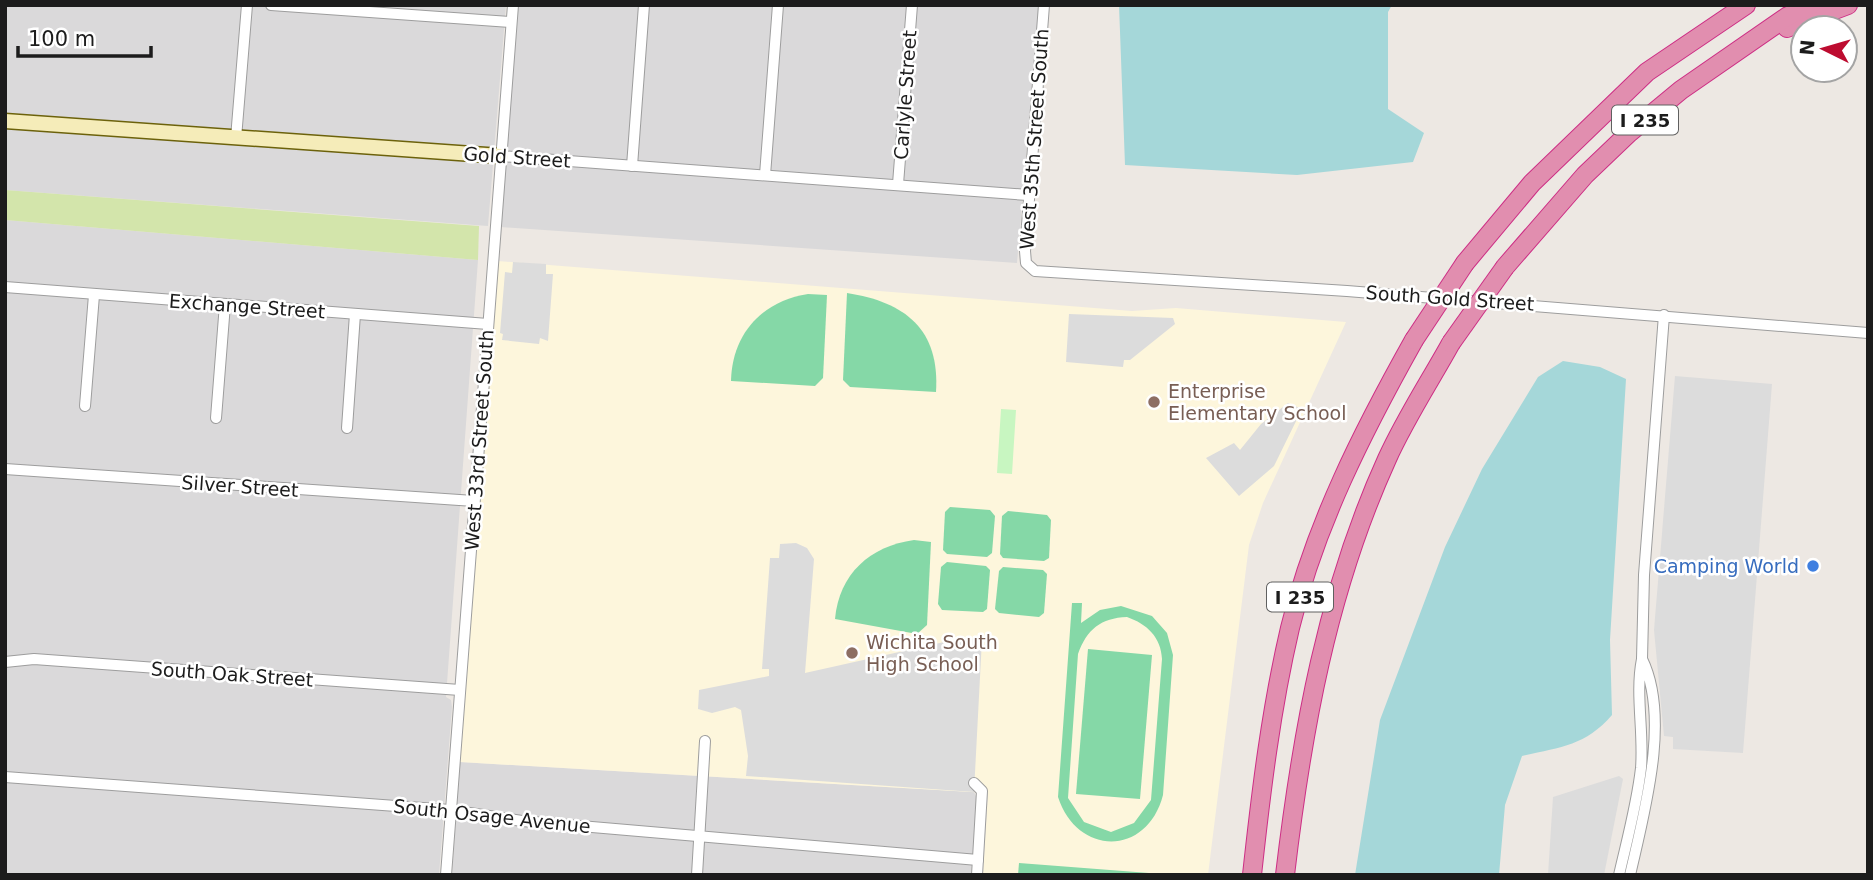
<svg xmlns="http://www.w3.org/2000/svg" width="1873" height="880" viewBox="0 0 1873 880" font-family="'DejaVu Sans',sans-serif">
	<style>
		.residential { fill: #dad9da }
		.education { fill: #fdf6dc }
		.grass { fill: #d3e5ab }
		.park { fill: #c8f6c1 }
		.pitch { fill: #85d8a7; fill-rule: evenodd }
		.parking { fill: #dcdcdc }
		.water { fill: #a5d7d9 }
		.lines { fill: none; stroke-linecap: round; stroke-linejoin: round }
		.street-casing { stroke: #9d9d9d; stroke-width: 12 }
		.secondary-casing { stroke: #6c620b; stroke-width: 17 }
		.highway-casing { stroke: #cd2e85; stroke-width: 20 }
		.street { stroke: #fff; stroke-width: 10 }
		.secondary { stroke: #f5ecb9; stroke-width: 14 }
		.highway { stroke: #e18eaf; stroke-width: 18 }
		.highway-bridge-casing { stroke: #cd2e85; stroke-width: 20; stroke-linecap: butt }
		.highway-bridge { stroke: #e18eaf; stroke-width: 18 }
		.education-dot { fill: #8d6e63; stroke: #fff; stroke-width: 2.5 }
		.shop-dot { fill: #3f7fe0; stroke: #fff; stroke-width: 2.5 }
		.labels { text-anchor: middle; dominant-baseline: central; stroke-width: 5; stroke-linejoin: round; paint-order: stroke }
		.shield { fill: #fff; stroke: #606060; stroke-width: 2 }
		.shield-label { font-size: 18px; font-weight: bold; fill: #1c1c1c }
		.street-label { font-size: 19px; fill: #1c1c1c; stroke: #fff }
		.education-label { font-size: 19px; fill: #785e54; stroke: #fff; text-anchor: start }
		.shop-label { font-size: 19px; fill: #366cbe; stroke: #fff; text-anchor: end }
	</style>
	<rect width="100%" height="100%" fill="#ede8e3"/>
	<!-- residential -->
	<g class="residential">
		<polygon points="5,5 506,5 488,226 5,190"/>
		<polygon points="518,5 1039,5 1017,263 501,227"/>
		<polygon points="5,220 478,260 446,697 451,700 452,707 439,875 5,875"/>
		<polygon points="460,762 974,792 977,798 971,875 452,875"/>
	</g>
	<!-- education -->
	<polygon class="education" points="498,261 1132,311 1176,308 1346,322 1263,503 1249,545 1208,875 983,875 988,793 460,762"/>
	<!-- grass -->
	<polygon class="grass" points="5,190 479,226 478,260 5,220"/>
	<!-- park -->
	<polygon class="park" points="1001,409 1016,410 1012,474 997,473"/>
	<!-- pitch -->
	<g class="pitch">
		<path d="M 847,293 C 905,302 940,329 936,392 L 850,387 L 843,380 Z"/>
		<path d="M 808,294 L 827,295 L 823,378 L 815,386 L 731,381 C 732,334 762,301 808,294 Z"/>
		<polygon points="950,507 990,510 995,516 992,553 987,557 947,554 943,550 945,512"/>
		<polygon points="1008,511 1047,515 1051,520 1049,558 1044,561 1003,558 1000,554 1002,516"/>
		<path d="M 914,540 L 931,542 L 927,625 L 917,634 L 835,619 C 839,574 870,546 914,540 Z"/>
		<polygon points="947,562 986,566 990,570 987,609 983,612 942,610 938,604 941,567"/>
		<polygon points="1003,567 1043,570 1047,574 1044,613 1039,617 999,613 995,609 999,571"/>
		<path d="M 1072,603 L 1082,603 L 1081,623 L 1100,610 L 1121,606 L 1152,616 L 1167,633 L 1173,655 L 1163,795 C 1147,857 1077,856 1058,797 ZM 1127,617 C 1147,624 1161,637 1162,659 L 1151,800 L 1134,823 L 1111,832 L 1084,822 L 1068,798 L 1078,654 C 1087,629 1101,618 1127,617 Z"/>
		<polygon points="1088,649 1152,655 1140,799 1076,794"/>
		<polygon points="1019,863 1162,874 1162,875 1018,875"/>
	</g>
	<!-- parking -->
	<g class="parking">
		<polygon points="513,262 546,264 546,274 553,274 548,341 540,338 539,344 502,340 503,334 500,333 505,272 512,273"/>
		<polygon points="1069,314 1173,318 1175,324 1130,360 1124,360 1123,367 1066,362"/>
		<polygon points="1675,376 1772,384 1743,753 1673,749 1673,737 1664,736 1654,630"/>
		<polygon points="1288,403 1302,409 1274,466 1239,496 1206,458 1234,443 1240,450 1261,424"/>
		<polygon points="796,543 807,548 814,559 805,673 962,638 982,639 974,792 746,776 748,756 741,710 735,707 712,713 698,709 699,690 769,676 769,669 762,669 770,558 779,558 780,544"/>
		<polygon points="1619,776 1623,779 1604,875 1548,875 1553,797"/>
	</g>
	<!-- water -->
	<g class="water">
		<polygon points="1119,5 1392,5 1388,12 1388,109 1424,133 1413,162 1297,175 1125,165"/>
		<path d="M 1563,361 L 1600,367 L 1626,379 L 1610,640 L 1612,715 C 1585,746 1561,747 1522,756 L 1505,805 L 1499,875 L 1355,875 L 1380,720 L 1445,547 L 1482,469 L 1538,377 Z"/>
	</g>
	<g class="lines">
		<defs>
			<g id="street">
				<polyline points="271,5 511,22"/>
				<polyline points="1044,5 1025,251 1026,263 1035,271 1347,291 1868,333"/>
				<polyline points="236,138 247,5"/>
				<polyline points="501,156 1028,195"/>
				<polyline points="632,166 644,5"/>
				<polyline points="765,175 778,5"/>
				<polyline points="898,184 912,5"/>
				<polyline points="5,287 488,324"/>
				<polyline points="85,406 94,295"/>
				<polyline points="216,418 225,304"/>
				<polyline points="347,428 355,314"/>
				<polyline points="5,469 474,501"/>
				<polyline points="1642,659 1644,575 1664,315"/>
				<polyline points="5,662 34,659 460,690"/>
				<polyline points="5,777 450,810 522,821 978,860"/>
				<polyline points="974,783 982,791 977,875"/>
				<polyline points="446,875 513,5"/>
				<polyline points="697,875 705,741"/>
				<path d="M 1619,875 C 1627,840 1637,804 1641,768 C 1644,732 1635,694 1642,659 C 1671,718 1644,813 1630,875"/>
			</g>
			<polyline id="secondary" points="5,121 501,156"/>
			<g id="highway">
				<polyline points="1787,28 1848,5"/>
				<polyline points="1465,263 1532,183 1647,72 1746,5"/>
				<polyline points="1505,267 1585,175 1629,133 1681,90 1788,16 1811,5"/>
				<path d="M 1252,875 C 1261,792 1271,709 1290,628 C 1315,525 1363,431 1414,340"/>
				<path d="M 1285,875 C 1302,731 1327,591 1387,459 C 1405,419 1430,381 1451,343"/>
			</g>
		</defs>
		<!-- street casing -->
		<use href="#street" class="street-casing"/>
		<!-- secondary casing -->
		<use href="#secondary" class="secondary-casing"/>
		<!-- highway casing -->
		<use href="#highway" class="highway-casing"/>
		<!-- street -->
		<use href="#street" class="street"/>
		<!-- secondary -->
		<use href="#secondary" class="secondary"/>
		<!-- highway -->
		<use href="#highway" class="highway"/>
		<defs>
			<g id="highway-bridge">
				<polyline points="1414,340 1465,263"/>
				<polyline points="1451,343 1505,267"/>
			</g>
		</defs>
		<!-- highway-bridge casing -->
		<use href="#highway-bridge" class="highway-bridge-casing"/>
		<!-- highway-bridge -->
		<use href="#highway-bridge" class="highway-bridge"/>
	</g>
	<!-- markers -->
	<g class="education-dot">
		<circle cx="1154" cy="402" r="7"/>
		<circle cx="852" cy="653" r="7"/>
	</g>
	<circle class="shop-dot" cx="1813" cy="566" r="7"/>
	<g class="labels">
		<!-- shield labels -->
		<g class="shield">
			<rect x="1612" y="105.5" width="66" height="29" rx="5"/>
			<rect x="1267" y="582.5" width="66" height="29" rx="5"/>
		</g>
		<g class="shield-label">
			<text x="1645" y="120">I 235</text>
			<text x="1300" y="597">I 235</text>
		</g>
		<!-- street labels -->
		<g class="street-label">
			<text transform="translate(905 95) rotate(-86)">Carlyle Street</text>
			<text transform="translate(1034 139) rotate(-86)">West 35th Street South</text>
			<text transform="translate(517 157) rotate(4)">Gold Street</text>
			<text transform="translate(1450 298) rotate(4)">South Gold Street</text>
			<text transform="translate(247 306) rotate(4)">Exchange Street</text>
			<text transform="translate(479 440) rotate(-86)">West 33rd Street South</text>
			<text transform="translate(240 486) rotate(4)">Silver Street</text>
			<text transform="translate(232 674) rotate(4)">South Oak Street</text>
			<text transform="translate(492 816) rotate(6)">South Osage Avenue</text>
		</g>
		<!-- education labels -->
		<g class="education-label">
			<text x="1168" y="391">Enterprise<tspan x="1168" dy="22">Elementary School</tspan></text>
			<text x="866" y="642">Wichita South<tspan x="866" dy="22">High School</tspan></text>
		</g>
		<!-- shop labels -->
		<g class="shop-label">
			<text x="1799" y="566">Camping World</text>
		</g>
	</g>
	<!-- border -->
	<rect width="1873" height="880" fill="none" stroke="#1c1c1c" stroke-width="14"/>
	<!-- north arrow -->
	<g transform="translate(1824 49) rotate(275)"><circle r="33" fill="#ffffff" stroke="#a4a4a4" stroke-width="2"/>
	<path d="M0-5L12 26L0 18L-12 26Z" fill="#bd0c30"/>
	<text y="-10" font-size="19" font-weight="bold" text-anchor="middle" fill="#1c1c1c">N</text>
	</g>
	<!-- scale -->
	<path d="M18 46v10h133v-10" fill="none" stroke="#1c1c1c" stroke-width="3.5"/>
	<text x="28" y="46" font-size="21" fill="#1c1c1c" stroke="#ffffff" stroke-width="5" paint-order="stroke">100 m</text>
</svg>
